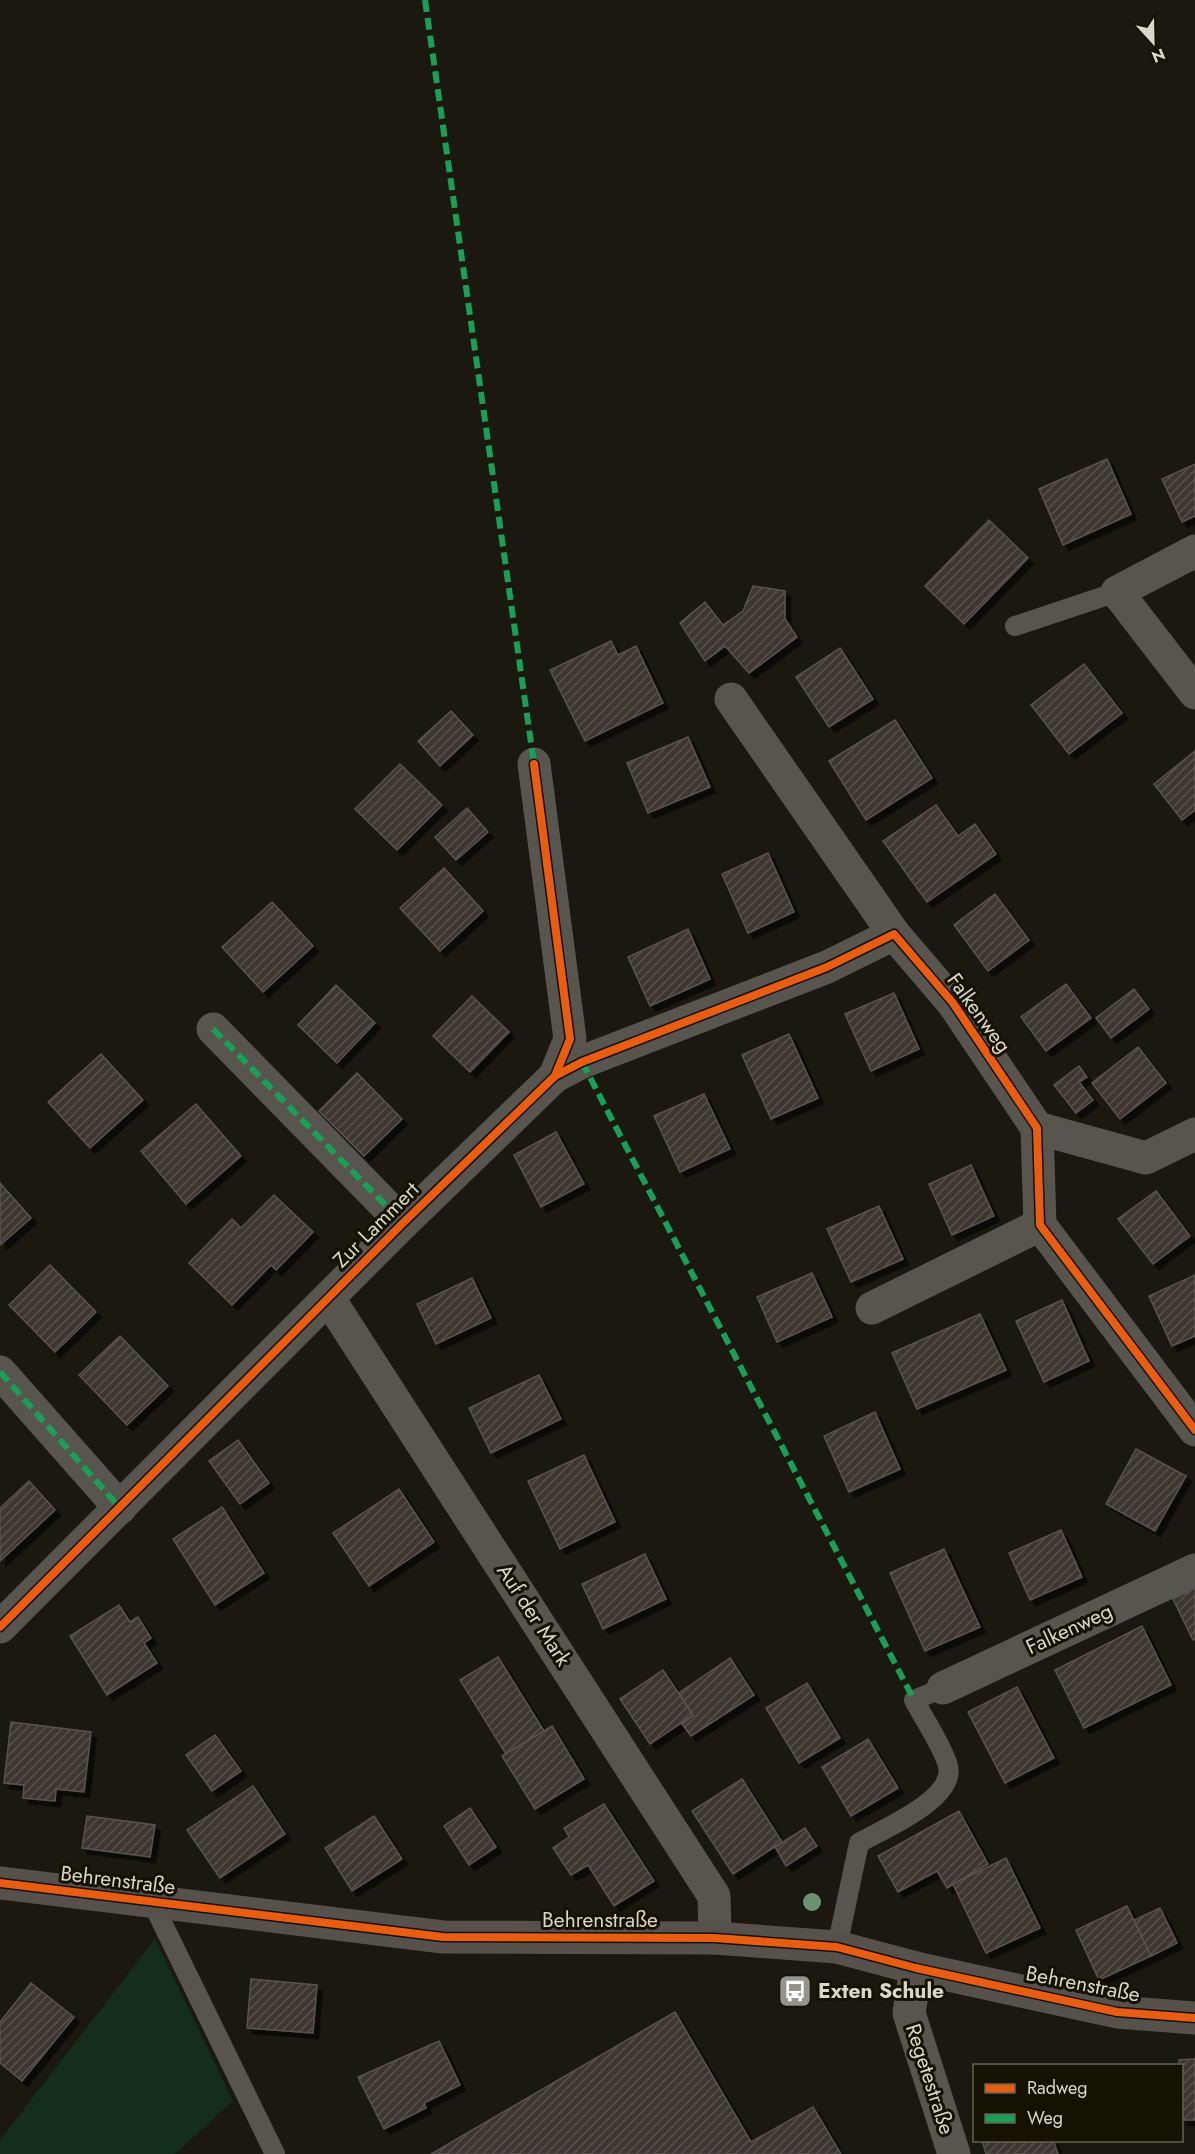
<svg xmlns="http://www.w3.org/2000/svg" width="1195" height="2154" viewBox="0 0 1195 2154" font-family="Jost,sans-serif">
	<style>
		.grass { fill: #142e1c }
		.building { fill: url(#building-hatch); stroke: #59534f; stroke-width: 1.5; filter: url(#shadow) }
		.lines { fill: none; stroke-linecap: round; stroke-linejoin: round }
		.lane { stroke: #57554e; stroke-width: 20 }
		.street { stroke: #57554e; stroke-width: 33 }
		.secondary { stroke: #56514a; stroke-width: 33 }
		.quiet { stroke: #1a9f57; stroke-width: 6; stroke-dasharray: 12 6; stroke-linecap: butt }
		.cycleway-casing { stroke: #161203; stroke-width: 11 }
		.cycleway { stroke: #e95d12; stroke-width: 8 }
		.tree { fill: #6d9272 }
		.labels { text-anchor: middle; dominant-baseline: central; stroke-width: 6; stroke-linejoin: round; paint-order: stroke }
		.street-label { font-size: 21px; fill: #d9d7cc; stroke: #161203 }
		.poi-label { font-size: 21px; font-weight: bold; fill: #d9d7cc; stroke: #161203; text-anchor: start }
	</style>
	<defs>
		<pattern id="building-hatch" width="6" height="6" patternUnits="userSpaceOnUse" patternTransform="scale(1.5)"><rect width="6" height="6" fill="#3d342e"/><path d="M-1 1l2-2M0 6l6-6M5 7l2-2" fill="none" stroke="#58514b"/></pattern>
		<filter id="shadow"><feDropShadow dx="5.5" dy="5.5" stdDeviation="0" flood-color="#0009"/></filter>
	</defs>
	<rect width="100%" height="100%" fill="#1a180f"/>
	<!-- grass -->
	<polygon class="grass" points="155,1939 233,2101 175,2154 0,2154 0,2140"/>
	<!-- building -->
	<g class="building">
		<polygon points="1107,459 1131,514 1063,545 1039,489"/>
		<polygon points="1195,464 1195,516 1182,522 1162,479"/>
		<polygon points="989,520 1028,558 964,624 925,586"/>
		<polygon points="753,586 785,591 785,619 797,637 749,673 725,646 705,661 680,623 705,602 723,625 743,611"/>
		<polygon points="611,641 618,655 636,646 663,703 585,741 550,670"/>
		<polygon points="840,648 873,699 829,727 796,677"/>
		<polygon points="1084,664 1122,713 1069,754 1031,705"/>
		<polygon points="451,711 473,735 440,766 418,741"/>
		<polygon points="895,720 932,778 866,820 829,761"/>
		<polygon points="688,737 710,787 648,813 627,763"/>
		<polygon points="1195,751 1195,810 1182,820 1154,784"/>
		<polygon points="400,764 442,805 397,850 355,809"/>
		<polygon points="936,805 958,836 975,824 996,854 927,902 883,841"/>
		<polygon points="467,808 488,832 456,860 435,837"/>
		<polygon points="768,853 794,912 748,933 722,874"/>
		<polygon points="444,868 483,911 440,951 400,908"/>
		<polygon points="995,894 1029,940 988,971 954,925"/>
		<polygon points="272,902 313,946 263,992 222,947"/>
		<polygon points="688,929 710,979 650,1006 628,957"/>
		<polygon points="1066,984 1091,1018 1046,1051 1021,1017"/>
		<polygon points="336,985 375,1023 337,1063 298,1025"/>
		<polygon points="1134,989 1149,1009 1111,1038 1096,1018"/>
		<polygon points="894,993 919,1049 871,1071 845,1014"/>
		<polygon points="472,996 509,1032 470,1072 433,1036"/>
		<polygon points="789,1034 818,1098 771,1119 742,1055"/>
		<polygon points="1138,1047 1166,1083 1120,1119 1092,1083"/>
		<polygon points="101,1054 143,1100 90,1148 48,1102"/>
		<polygon points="1079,1066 1087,1077 1079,1082 1093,1100 1076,1113 1054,1085"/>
		<polygon points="357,1073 402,1119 364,1156 319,1111"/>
		<polygon points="704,1094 730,1149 680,1172 654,1116"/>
		<polygon points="196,1104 241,1156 186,1204 141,1151"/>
		<polygon points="556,1132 584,1184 541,1207 514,1155"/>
		<polygon points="971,1165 994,1216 952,1235 929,1184"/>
		<polygon points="0,1183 31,1218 0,1245"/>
		<polygon points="1156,1191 1190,1236 1153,1264 1118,1219"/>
		<polygon points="274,1195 313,1232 276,1270 271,1265 232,1305 189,1263 232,1219 241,1228"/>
		<polygon points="879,1206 903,1259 851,1282 827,1229"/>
		<polygon points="50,1265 96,1312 55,1352 9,1305"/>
		<polygon points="812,1273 832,1317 777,1342 757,1297"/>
		<polygon points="1195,1275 1195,1336 1172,1346 1149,1296"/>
		<polygon points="472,1278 491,1318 436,1344 417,1304"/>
		<polygon points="1062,1300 1089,1361 1044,1382 1016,1321"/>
		<polygon points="980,1314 1006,1370 917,1409 892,1353"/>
		<polygon points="120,1336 168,1386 127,1425 79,1375"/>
		<polygon points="539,1375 561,1419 491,1453 469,1408"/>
		<polygon points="875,1412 900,1469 849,1492 824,1436"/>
		<polygon points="238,1440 269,1483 240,1504 209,1461"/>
		<polygon points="1136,1449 1186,1476 1155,1531 1106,1504"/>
		<polygon points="584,1455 615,1522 560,1549 528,1481"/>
		<polygon points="29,1481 55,1510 0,1561 0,1508"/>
		<polygon points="399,1489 434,1542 369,1586 333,1533"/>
		<polygon points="222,1507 264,1573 215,1605 173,1539"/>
		<polygon points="1061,1530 1082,1577 1030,1600 1009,1553"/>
		<polygon points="944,1549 980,1627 925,1651 890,1573"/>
		<polygon points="645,1554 666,1599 603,1629 582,1584"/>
		<polygon points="1195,1588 1195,1639 1193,1640 1173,1599"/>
		<polygon points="119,1605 130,1622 138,1617 151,1638 144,1643 157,1663 107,1695 70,1636"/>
		<polygon points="1142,1626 1171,1685 1084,1728 1055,1670"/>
		<polygon points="498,1657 544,1731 506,1754 460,1680"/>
		<polygon points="730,1658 754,1695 691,1736 682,1724 693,1715 679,1693"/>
		<polygon points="663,1670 693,1715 650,1744 620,1699"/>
		<polygon points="807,1683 840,1738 799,1763 766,1708"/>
		<polygon points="1017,1687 1054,1758 1005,1783 968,1712"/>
		<polygon points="11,1722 91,1732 84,1792 56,1789 55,1801 23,1798 24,1785 4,1783"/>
		<polygon points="552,1726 584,1779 535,1809 502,1756"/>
		<polygon points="215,1735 241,1771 212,1791 186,1755"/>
		<polygon points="868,1739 898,1788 851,1816 822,1767"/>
		<polygon points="742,1779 782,1842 733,1874 692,1811"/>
		<polygon points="253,1786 285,1834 220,1878 187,1830"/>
		<polygon points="604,1804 654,1881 614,1906 588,1865 571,1875 553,1848 569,1837 564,1828"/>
		<polygon points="470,1808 496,1847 469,1865 444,1826"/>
		<polygon points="959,1811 988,1864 947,1888 937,1871 898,1892 878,1856"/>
		<polygon points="87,1816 155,1825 150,1857 82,1848"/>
		<polygon points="374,1816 402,1859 352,1891 325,1848"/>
		<polygon points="805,1828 817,1846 786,1866 775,1847"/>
		<polygon points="1006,1858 1040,1928 986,1953 953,1884"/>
		<polygon points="1127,1906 1151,1956 1099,1980 1076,1930"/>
		<polygon points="1160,1908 1177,1943 1151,1956 1134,1920"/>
		<polygon points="251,1979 317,1985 313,2033 247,2028"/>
		<polygon points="31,1983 74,2017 22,2081 0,2063 0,2022"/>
		<polygon points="675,2012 751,2142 813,2107 841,2154 431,2154"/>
		<polygon points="439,2041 460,2085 424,2103 426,2108 384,2129 358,2077"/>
		<polygon points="1195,2059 1195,2120 1182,2120 1179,2060"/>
		<polygon points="982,2140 1053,2140 1058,2154 986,2154"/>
	</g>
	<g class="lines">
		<!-- lane -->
		<g class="lane">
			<polyline points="1015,626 1117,592"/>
			<polyline points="152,1902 275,2154"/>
			<path d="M 837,1947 L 859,1843 C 883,1829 956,1799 948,1766 C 944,1749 923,1717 914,1700 L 943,1688"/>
		</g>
		<!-- street -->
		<g class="street">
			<polyline points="1195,551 1117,592 1195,693"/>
			<polyline points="731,699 894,934"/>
			<polyline points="213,1029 403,1223"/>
			<polyline points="555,1076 582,1062 827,967 894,934 953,1003 1037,1128 1040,1225 1195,1430"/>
			<polyline points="1037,1128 1146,1158 1195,1134"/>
			<polyline points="329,1299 714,1896 715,1938"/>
			<polyline points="872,1308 1040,1225"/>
			<polyline points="0,1372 120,1508"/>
			<polyline points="0,1627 403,1223 555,1076 570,1039 534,764"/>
			<polyline points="943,1688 1195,1570"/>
			<polyline points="916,1968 909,2013 954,2154"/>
		</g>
		<!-- secondary -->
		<polyline class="secondary" points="0,1883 443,1937 715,1938 837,1947 916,1968 1117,2012 1195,2018"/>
		<!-- quiet -->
		<g class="quiet">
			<polyline points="425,0 534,764"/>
			<polyline points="213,1029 403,1223"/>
			<polyline points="582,1062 914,1700"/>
			<polyline points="0,1372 120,1508"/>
		</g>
		<defs>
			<g id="cycleway">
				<polyline points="555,1076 582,1062 827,967 894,934 953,1003 1037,1128 1040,1225 1195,1430"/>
				<polyline points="0,1627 403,1223 555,1076 570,1039 534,764"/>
				<polyline points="0,1883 443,1937 715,1938 837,1947 916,1968 1117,2012 1195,2018"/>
			</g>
		</defs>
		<!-- cycleway casing -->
		<use href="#cycleway" class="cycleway-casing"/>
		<!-- cycleway -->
		<use href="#cycleway" class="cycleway"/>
	</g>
	<!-- trees -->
	<circle class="tree" cx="812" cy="1902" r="9"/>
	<!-- icons -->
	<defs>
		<symbol id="bus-square" viewBox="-11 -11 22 22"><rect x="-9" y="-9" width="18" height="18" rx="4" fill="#96948a" stroke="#161203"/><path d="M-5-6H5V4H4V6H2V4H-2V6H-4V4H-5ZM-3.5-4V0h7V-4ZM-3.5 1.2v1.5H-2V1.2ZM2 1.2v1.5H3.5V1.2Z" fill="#fff"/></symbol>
	</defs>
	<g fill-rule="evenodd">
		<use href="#bus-square" x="776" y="1972" width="38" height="38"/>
	</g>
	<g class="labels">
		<!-- street labels -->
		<g class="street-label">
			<text transform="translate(979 1013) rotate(54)">Falkenweg</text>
			<text transform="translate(376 1225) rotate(-45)">Zur Lammert</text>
			<text transform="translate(534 1615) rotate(57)">Auf der Mark</text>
			<text transform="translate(1069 1629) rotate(-25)">Falkenweg</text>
			<text transform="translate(118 1880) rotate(7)">Behrenstraße</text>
			<text x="600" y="1920">Behrenstraße</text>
			<text transform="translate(1083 1984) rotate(11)">Behrenstraße</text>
			<text transform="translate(930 2079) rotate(72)">Regetestraße</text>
		</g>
		<!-- poi labels -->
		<g class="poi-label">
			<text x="818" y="1991">Exten Schule</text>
		</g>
	</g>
	<!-- legend -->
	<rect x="973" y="2064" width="210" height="78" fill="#161203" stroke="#646153" stroke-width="1.5"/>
	<rect x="985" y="2084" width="30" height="9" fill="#e95d12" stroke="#646153" stroke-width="1.5"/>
	<text x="1027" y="2094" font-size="18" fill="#d9d7cc">Radweg</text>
	<rect x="985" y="2114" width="30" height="9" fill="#1a9f57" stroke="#646153" stroke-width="1.5"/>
	<text x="1027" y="2124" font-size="18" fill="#d9d7cc">Weg</text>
	<!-- north arrow -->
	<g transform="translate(1153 42) rotate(158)" stroke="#161203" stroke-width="4.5" paint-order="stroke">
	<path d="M0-4.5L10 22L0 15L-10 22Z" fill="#d9d7cc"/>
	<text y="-9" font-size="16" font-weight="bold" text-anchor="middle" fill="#d9d7cc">N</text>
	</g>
</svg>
